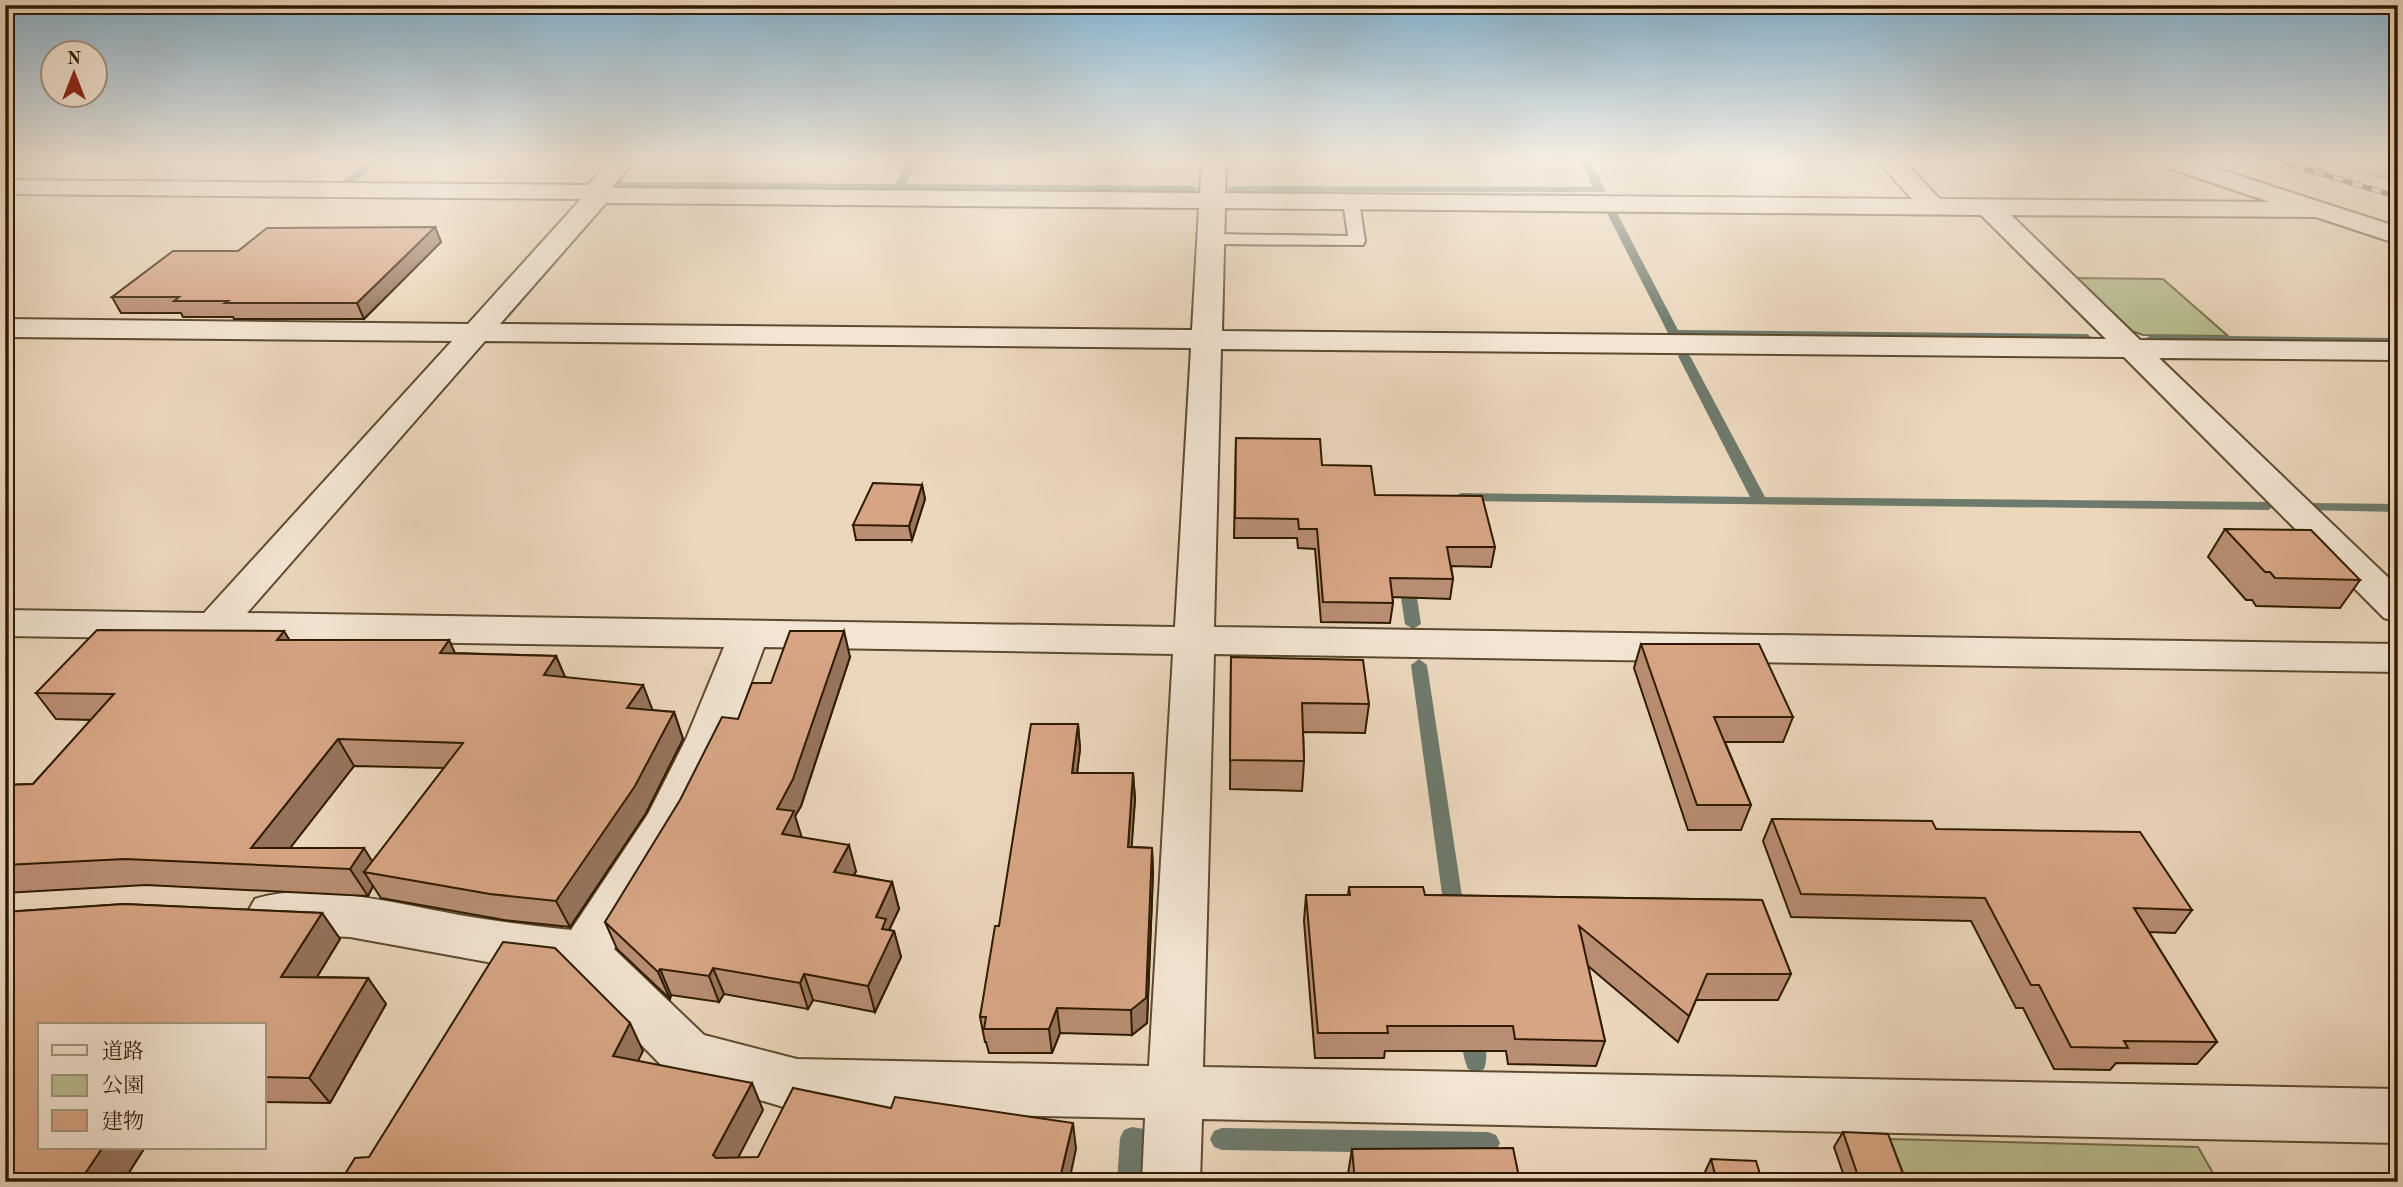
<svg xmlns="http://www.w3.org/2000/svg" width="2403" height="1187" viewBox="0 0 2403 1187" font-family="'Old Standard TT','Noto Serif JP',serif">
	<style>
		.green { fill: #b8be8f; stroke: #746c48; stroke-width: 2 }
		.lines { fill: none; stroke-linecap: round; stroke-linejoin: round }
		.stream { fill: #6e7a6c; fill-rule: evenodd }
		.lane-casing { stroke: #5e4a2f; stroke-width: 4 }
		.street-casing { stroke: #5e4a2f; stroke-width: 4 }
		.lane { fill: #f2e5d3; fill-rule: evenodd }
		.street { fill: #f2e5d3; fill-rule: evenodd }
		.rail-casing { stroke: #2f1b00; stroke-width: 5 }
		.rail { stroke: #f2e5d3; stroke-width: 3.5; stroke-dasharray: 10; stroke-linecap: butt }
		.wall { fill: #b98e72; stroke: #2f1b00; stroke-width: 2; fill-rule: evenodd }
		.shaded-wall { fill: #96745c; stroke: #2f1b00; stroke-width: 2 }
		.building { fill: #d7a584; stroke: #2f1b00; stroke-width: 2 }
	</style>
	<rect width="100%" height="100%" fill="#ebd7bc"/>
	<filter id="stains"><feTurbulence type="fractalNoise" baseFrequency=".00286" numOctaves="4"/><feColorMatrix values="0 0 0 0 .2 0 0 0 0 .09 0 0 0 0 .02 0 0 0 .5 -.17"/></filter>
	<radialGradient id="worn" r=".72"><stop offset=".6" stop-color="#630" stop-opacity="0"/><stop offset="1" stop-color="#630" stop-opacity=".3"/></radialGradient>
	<!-- green -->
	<g class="green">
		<polygon points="2326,160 2375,160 2398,167 2398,182"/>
		<polygon points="2073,278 2163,279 2228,336 2143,335 2126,329"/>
		<polygon points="1890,1139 2198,1147 2218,1182 1907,1182"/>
	</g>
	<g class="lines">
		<!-- stream -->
		<g class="stream">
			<polygon points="370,160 381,160 351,185 343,185 343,181"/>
			<polygon points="908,160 918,160 906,184 1193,186 1198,189 1193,192 617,188 612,185 617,182 896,184"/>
			<polygon points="1580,160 1590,160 1605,190 1604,192 1230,192 1225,189 1230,186 1593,187"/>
			<polygon points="1611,208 1616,211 1678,330 2087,334 2093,338 2087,342 1670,337 1606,211"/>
			<polygon points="2151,335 2398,338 2398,346 2147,342 2145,339"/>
			<polygon points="1684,352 1690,356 1765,497 2268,502 2275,506 2268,510 1461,501 1454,497 1461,493 1750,497 1678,356"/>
			<polygon points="2311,503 2398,504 2398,512 2306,510 2304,507 2306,504"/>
			<polygon points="1406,573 1414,578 1421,624 1413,629 1405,624 1398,578"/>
			<polygon points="1419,659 1427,665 1465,916 1462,922 1455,924 1448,922 1445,916 1411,665"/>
			<path d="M 1472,1022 L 1480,1025 C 1485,1037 1489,1057 1484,1069 L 1476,1072 L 1468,1069 C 1463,1057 1459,1037 1464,1025 Z"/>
			<polygon points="1132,1127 1150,1130 1154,1138 1150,1146 1143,1149 1141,1182 1117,1182 1120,1138 1124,1130"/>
			<polygon points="1222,1128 1488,1132 1496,1135 1500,1143 1496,1151 1488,1154 1222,1150 1214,1147 1210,1139 1214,1131"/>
		</g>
		<defs>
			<polygon id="lane" points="1351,196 1359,201 1365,241 1363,245 1210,244 1202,239 1210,234 1348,236 1343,201"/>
			<g id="street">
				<path d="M 610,160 L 635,160 L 612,188 L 1200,193 L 1202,160 L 1226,160 L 1225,193 L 1912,199 L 1877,160 L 1902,160 L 1940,199 L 2270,202 L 2159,165 L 2155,160 L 2191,160 L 2398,227 L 2398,244 L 2316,217 L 2011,215 L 2140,340 L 2398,342 L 2398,360 L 2159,358 L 2398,587 L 2398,622 L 2384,618 L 2124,357 L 1221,349 L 1214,627 L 2398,644 L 2398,672 L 1214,654 L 1203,1067 L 2398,1089 L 2398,1143 L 1202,1119 L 1200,1182 L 1142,1182 L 1145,1118 L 797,1111 L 669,1073 L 571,973 L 504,965 L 350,937 L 272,933 L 255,927 L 247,913 L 255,899 C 309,880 408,906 465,916 C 500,922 536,926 571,930 L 648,814 L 686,739 L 724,647 L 5,636 L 5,610 L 204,613 L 452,341 L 5,337 L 5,319 L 468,324 L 581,199 L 5,194 L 5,180 L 588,185 ZM 606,203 L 1199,208 L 1192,330 L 500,324 ZM 1225,208 L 1981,215 L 2106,339 L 1222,331 ZM 485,341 L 1191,348 L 1175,627 L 247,613 ZM 764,647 L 1173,654 L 1149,1066 L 797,1059 L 704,1035 L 614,949 L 688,825 L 730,739 Z"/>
				<polygon points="2380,160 2398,160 2398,169 2384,165"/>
			</g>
		</defs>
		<!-- lane casing -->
		<use href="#lane" class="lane-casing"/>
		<!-- street casing -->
		<use href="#street" class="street-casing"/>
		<!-- lane -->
		<use href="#lane" class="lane"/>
		<!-- street -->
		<use href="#street" class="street"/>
		<defs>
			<polyline id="rail" points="2276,160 2398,197"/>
		</defs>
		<!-- rail casing -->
		<use href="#rail" class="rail-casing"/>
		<!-- rail -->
		<use href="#rail" class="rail"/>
	</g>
	<!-- wall -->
	<g class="wall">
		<polygon points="435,227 441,242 364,319 234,319 233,317 183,317 181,313 121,313 112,297 238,251"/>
		<polygon points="1236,438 1322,465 1375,495 1495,547 1491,567 1451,566 1453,579 1450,599 1392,597 1393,603 1390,623 1321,622 1315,549 1298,548 1297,538 1234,538"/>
		<polygon points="922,485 925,499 912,540 856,540 853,525"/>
		<polygon points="2225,529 2360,580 2340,608 2256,606 2252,600 2246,600 2208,557"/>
		<path d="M 290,640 L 455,653 L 556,656 L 565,677 L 652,710 L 674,712 L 683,739 L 646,813 L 570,927 L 504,920 L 381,898 L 373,886 L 368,896 L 146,885 L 5,893 L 5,785 L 33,784 L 91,720 L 56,719 L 36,693 ZM 354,766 L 444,768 L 372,862 L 290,848 Z"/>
		<polygon points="1641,644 1793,717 1783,742 1725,742 1751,805 1741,830 1688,830 1634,668"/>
		<polygon points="850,657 801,806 795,816 801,837 856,871 854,875 892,882 899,909 889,930 894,931 901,957 875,1012 813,1000 808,1009 724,994 719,1002 671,995 670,999 617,949 605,922 738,719 771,683"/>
		<polygon points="1231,657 1369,704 1365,733 1303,732 1304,761 1302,791 1230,789"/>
		<polygon points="1078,724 1080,749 1077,773 1133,773 1135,799 1131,847 1152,848 1153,873 1147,1023 1132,1035 1060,1033 1052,1053 989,1053 986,1042 985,1042 980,1017 999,926"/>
		<polygon points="1772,819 1936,829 2192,910 2175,933 2149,932 2217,1042 2197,1064 2116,1063 2110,1070 2054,1069 2023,1008 2016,1008 1971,921 1791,917 1763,841"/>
		<polygon points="1349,887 1425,895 1762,900 1791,974 1778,1000 1696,1000 1678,1042 1588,966 1605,1041 1596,1066 1508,1064 1506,1051 1385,1051 1384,1058 1315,1058 1304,921 1306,895 1348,895"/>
		<polygon points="124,904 322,913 340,939 317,977 368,978 386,1004 330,1103 264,1102 264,1024 40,1024 40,1147 145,1147 123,1182 5,1182 5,912"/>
		<polygon points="1843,1132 1906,1182 1706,1182 1704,1174 1711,1159 1760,1174 1844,1176 1834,1147"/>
		<polygon points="1352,1149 1519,1177 1524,1182 1349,1182 1348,1174"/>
	</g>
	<!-- shaded-wall -->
	<g class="shaded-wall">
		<polygon points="435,227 441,242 364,319 357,303"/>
		<polygon points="922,485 925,499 912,540 909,526"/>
		<polygon points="284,631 300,657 277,640"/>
		<polygon points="844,631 850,657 801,806 795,816 802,838 782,834 777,809"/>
		<polygon points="449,640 461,666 440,653"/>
		<polygon points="556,656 567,682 544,675"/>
		<polygon points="643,685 653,711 627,708"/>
		<polygon points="674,712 683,739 646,813 570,927 556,901"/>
		<polygon points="1078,724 1080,749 1074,798 1072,773"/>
		<polygon points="338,739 354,766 276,866 251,848"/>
		<polygon points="1133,773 1135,799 1130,872 1128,847"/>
		<polygon points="849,845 856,871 841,898 834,872"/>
		<polygon points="364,848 380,874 364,872 373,886 368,896 350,869"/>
		<polygon points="1152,848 1153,873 1147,1023 1132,1035 1131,1010"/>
		<polygon points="892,882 899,909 889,930 894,931 901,957 875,1012 868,986 876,917"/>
		<polygon points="322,913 340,939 301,1003 281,977"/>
		<polygon points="713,968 724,994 719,1002 709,976"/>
		<polygon points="660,969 671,995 670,999 658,972"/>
		<polygon points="804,974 813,1000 808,1009 800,983"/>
		<polygon points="368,978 386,1004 330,1103 309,1078"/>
		<polygon points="1057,1008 1060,1033 1052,1053 1049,1029"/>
		<polygon points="630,1023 643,1051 627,1083 613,1056"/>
		<polygon points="752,1083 763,1110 726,1181 713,1155"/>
		<polygon points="1073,1123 1076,1149 1069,1182 1059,1182"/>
		<polygon points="103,1147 145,1147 123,1182 91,1182 84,1175"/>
	</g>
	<!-- building -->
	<g class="building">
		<polygon points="435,227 357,303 225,303 228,301 174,301 179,297 112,297 173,251 238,251 267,228"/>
		<polygon points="1236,438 1320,439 1322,465 1371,466 1375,495 1482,496 1495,547 1447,547 1453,579 1390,578 1393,603 1323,602 1317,529 1299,529 1298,519 1235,518"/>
		<polygon points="873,483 922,485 909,526 853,525"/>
		<polygon points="2225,529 2311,530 2360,580 2275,578 2270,572 2265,572"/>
		<polygon points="97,630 284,631 277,640 449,640 440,653 556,656 544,675 643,685 627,708 674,712 635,786 556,901 490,894 364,872 463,743 338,739 251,848 364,848 350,869 125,859 5,865 5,785 33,784 114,694 36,693"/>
		<polygon points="790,631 844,631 793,779 777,809 794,811 782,834 849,845 834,872 892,882 876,917 886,919 882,929 894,931 868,986 804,974 800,983 713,968 709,976 660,969 658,972 605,922 680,800 722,717 738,719 752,683 771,683"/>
		<polygon points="1641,644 1759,644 1793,717 1714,717 1751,805 1697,805"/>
		<polygon points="1231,657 1363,660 1369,704 1302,703 1304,761 1230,760"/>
		<polygon points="1031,724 1078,724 1072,773 1133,773 1128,847 1152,848 1146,998 1131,1010 1057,1008 1049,1029 984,1029 986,1017 980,1017 995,926 999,926"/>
		<polygon points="1772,819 1932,821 1936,829 2140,832 2192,910 2134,908 2217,1042 2124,1041 2128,1048 2071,1047 2039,985 2031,985 1985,898 1801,894"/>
		<polygon points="1349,887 1423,887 1425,895 1762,900 1791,974 1707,974 1689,1016 1579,926 1605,1041 1515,1039 1513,1026 1387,1026 1388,1033 1318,1033 1306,895 1350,895"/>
		<polygon points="124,904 322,913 281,977 368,978 309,1078 264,1077 264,1024 40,1024 40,1147 103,1147 84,1175 119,1180 117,1182 5,1182 5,912"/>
		<polygon points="503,942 555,948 630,1023 613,1056 752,1083 713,1155 716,1158 758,1157 793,1088 891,1108 895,1097 1073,1123 1059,1182 340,1182 355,1158 369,1157"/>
		<polygon points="1843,1132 1888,1134 1906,1182 1717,1182 1711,1159 1756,1161 1760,1174 1858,1176"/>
		<polygon points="1513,1148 1519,1177 1523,1177 1524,1182 1355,1182 1352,1149"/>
	</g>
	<!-- sky -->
	<linearGradient id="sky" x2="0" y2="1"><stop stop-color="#88b6d3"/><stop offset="0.49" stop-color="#f6ede1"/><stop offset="1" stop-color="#f6ede1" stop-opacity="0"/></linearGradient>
	<rect width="2403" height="326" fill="url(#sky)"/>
	<!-- margin -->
	<rect width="2403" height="1187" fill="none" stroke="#ebd7bc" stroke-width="28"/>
	<rect x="7" y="7" width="2389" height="1173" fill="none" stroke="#2f1b00" stroke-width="3.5"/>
	<rect x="14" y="14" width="2375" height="1159" fill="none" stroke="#2f1b00" stroke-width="2"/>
	<!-- legend -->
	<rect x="38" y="1023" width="228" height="126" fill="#f2e5d3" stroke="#a4947f" stroke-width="2"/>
	<rect x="52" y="1045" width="35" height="10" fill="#f2e5d3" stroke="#a4947f" stroke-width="2"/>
	<text x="102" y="1058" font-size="21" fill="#2f1b00">道路</text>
	<rect x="52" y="1075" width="35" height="21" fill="#b8be8f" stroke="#a4947f" stroke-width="2"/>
	<text x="102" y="1092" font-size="21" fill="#2f1b00">公園</text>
	<rect x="52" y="1110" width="35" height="21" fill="#d7a584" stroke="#a4947f" stroke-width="2"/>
	<text x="102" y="1128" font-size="21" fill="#2f1b00">建物</text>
	<!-- north arrow -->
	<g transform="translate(74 74)"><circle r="33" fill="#f2e5d3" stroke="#a4947f" stroke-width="2"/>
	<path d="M0-5L12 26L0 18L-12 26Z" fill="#8f2418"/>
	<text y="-10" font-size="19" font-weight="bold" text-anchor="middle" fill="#2f1b00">N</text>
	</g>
	<rect width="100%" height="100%" filter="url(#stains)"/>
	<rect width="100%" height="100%" fill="url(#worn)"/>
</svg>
